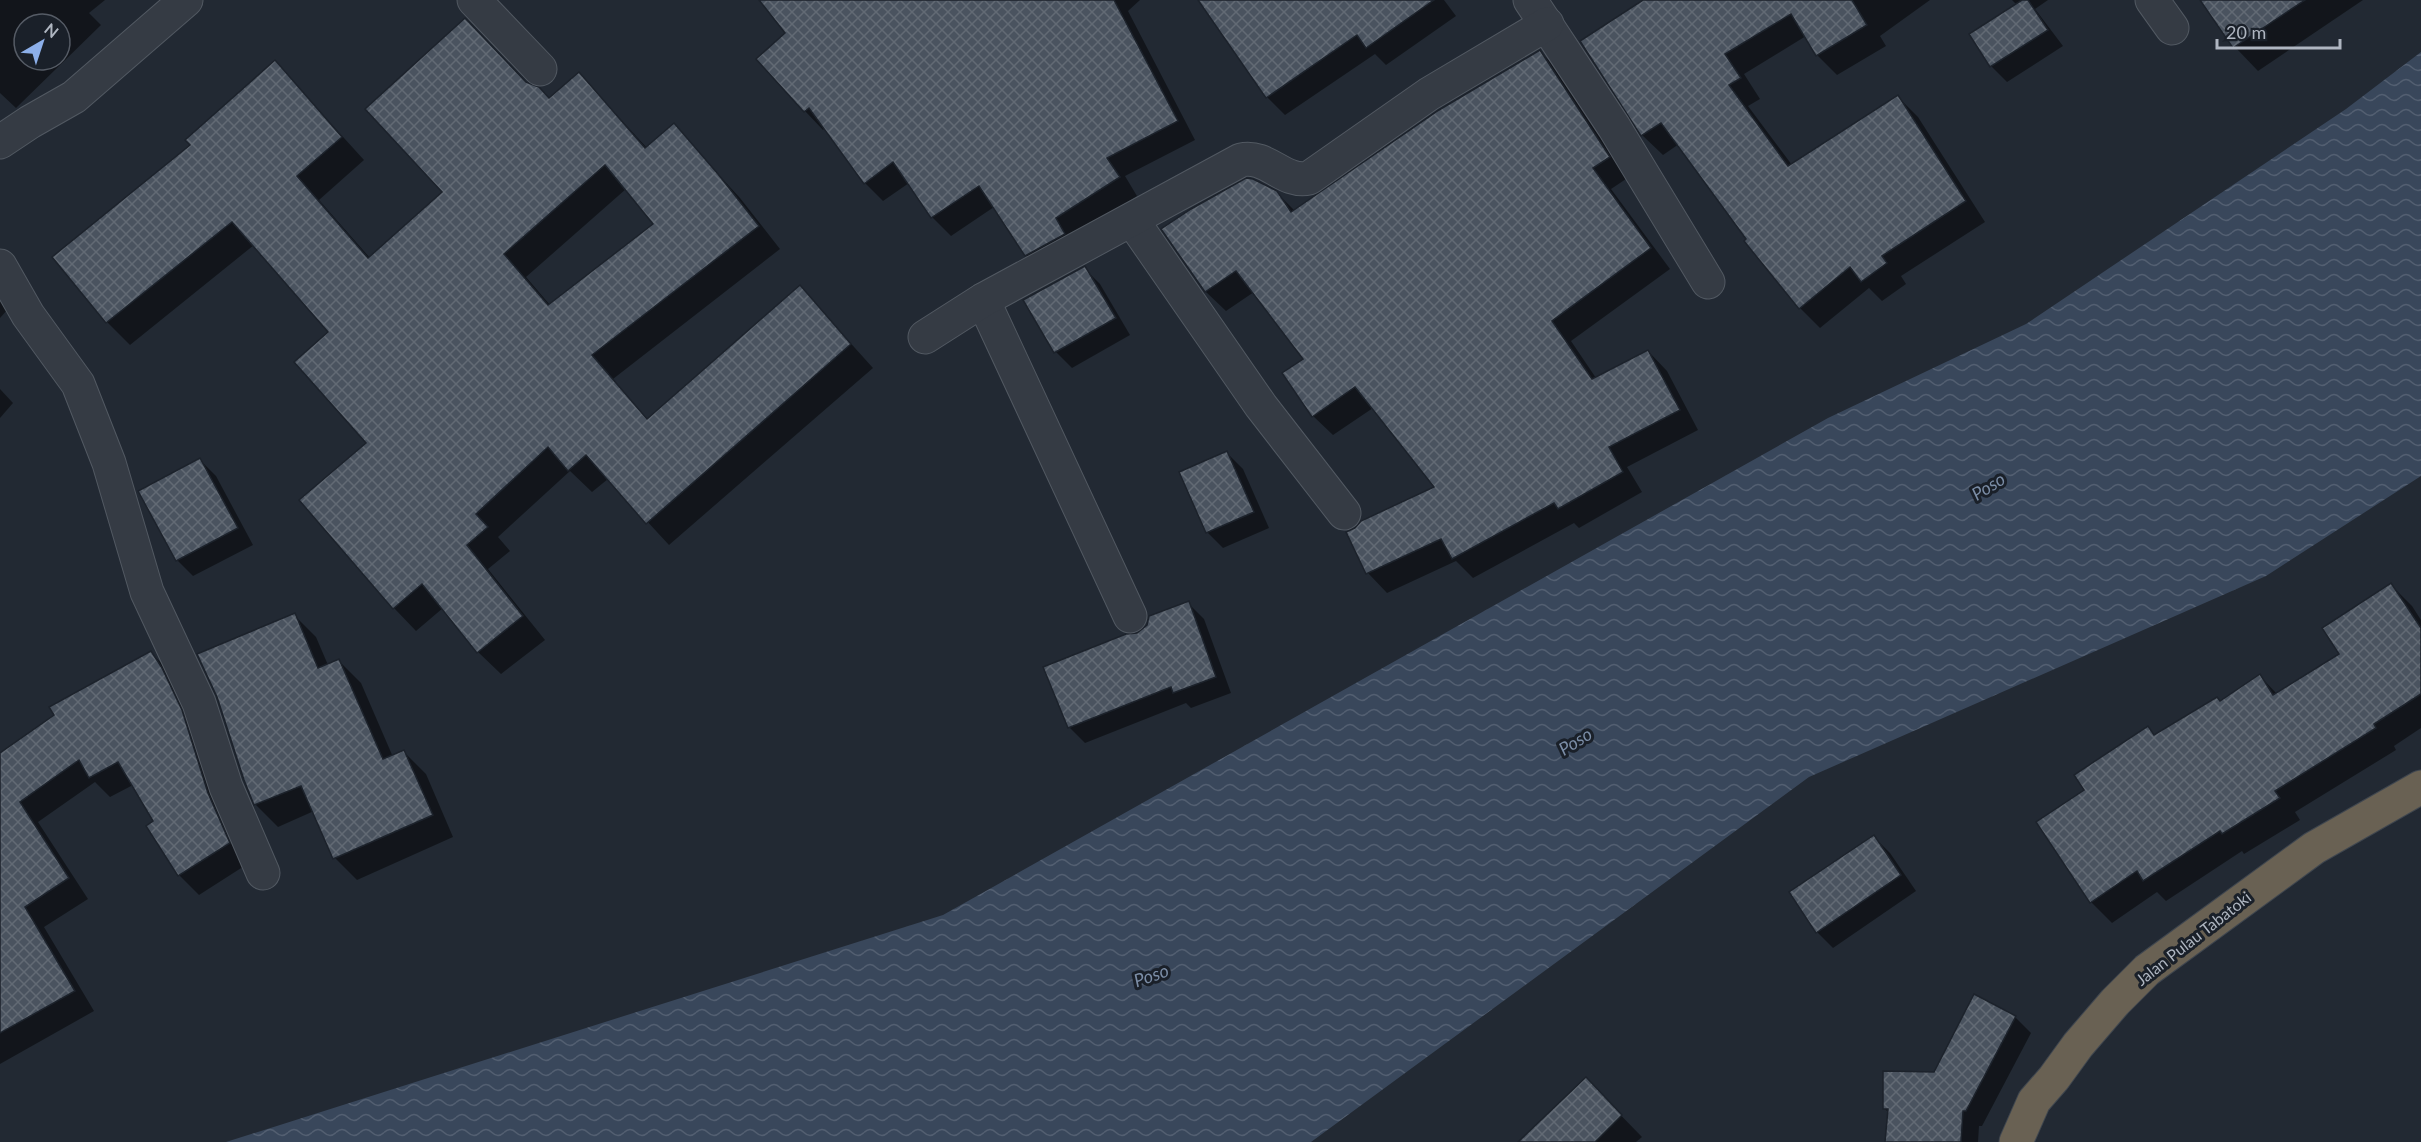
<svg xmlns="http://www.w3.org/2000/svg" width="2421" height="1142" viewBox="0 0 2421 1142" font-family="Lato,sans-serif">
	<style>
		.water { fill: url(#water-waves) }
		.shadow { fill: #0007; fill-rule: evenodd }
		.building { fill: url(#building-cross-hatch); stroke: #1c222b; stroke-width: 1.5; fill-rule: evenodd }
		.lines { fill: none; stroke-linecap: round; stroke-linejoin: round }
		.minor-casing { stroke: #525962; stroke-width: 35 }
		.highway-casing { stroke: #3f464f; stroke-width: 35 }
		.minor { stroke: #353b44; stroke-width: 33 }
		.highway { stroke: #696153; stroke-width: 33 }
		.labels { text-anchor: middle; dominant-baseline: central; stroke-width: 6; stroke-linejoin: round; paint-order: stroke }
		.street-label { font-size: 16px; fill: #afb6c1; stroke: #1a2029 }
		.water-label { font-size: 18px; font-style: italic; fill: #7b8da6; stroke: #1a2029 }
	</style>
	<defs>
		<pattern id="water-waves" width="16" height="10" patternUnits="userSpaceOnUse" patternTransform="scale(1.5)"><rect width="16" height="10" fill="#39475b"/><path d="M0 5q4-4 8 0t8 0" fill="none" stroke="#535f71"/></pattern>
		<pattern id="building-cross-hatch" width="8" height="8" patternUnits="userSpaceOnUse" patternTransform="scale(1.5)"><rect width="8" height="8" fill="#4a535f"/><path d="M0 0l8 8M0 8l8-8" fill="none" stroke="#626a74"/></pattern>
	</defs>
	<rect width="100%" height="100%" fill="#222933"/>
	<!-- water -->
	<polygon class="water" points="2421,52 2421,476 2266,576 1809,777 1311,1142 226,1142 943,915 1828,418 2026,324 2346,109"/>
	<!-- shadow -->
	<g class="shadow">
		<path d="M 0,0 L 105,0 L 89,13 L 101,25 L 16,108 L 0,93 ZM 24,24 L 60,24 L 60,60 L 24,60 Z"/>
		<polygon points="761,0 1140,0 1128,11 1195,140 1125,176 1137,196 1073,237 1045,274 1026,255 994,207 951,236 932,217 909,183 883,201 865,183 825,128 823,130 805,111 787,33"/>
		<polygon points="1200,0 1444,0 1456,16 1386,65 1375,54 1285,115 1267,97"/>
		<polygon points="1646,0 1930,0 1880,36 1886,46 1837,75 1817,55 1806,36 1744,74 1760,99 1748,106 1792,165 1898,97 1918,117 1985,222 1901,276 1906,284 1882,301 1869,288 1820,328 1800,308 1679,144 1663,155 1642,135"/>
		<polygon points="2012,0 2048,0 2035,9 2063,46 2007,82 1991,66 1971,35 2017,5"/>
		<polygon points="2202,0 2363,0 2258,71 2235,47"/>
		<polygon points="1540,52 1560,71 1629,177 1611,189 1670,269 1571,341 1596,378 1648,351 1667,371 1698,430 1627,467 1642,492 1579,528 1574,523 1473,578 1456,561 1387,593 1368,573 1348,532 1437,487 1373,408 1333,435 1313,416 1305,359 1254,292 1226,311 1206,292 1163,229 1276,192 1295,211"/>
		<path d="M 275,62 L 364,160 L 319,200 L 370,258 L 444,192 L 527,84 L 550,100 L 579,74 L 647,148 L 674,126 L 740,198 L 780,249 L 613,379 L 648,420 L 800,287 L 873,368 L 669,545 L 608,479 L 592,492 L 570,471 L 498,537 L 510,551 L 488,569 L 545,640 L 501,674 L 478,652 L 443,608 L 416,631 L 394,608 L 368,443 L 330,333 L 254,245 L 130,345 L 107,322 L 193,146 ZM 626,189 L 655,224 L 550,305 L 526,277 Z"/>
		<polygon points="1084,268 1100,284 1130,335 1072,368 1056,352 1025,300"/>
		<polygon points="0,294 8,309 0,318"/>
		<polygon points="0,389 13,403 0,418"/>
		<polygon points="1227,453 1243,469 1269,528 1223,548 1207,532"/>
		<polygon points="200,460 216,476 253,545 193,576 177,560"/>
		<polygon points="2391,585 2412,606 2421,620 2421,728 2394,746 2396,750 2295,812 2300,820 2244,854 2242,851 2166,901 2157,892 2112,923 2091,902 2148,728 2156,736 2220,702 2260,676 2277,694 2341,655"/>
		<polygon points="1188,603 1204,619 1231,693 1191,708 1186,703 1085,743 1069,727 1138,635"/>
		<polygon points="294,615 316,637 328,665 339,661 361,683 393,757 404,752 426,774 453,837 357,880 335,858 314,811 278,827 256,805 245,780"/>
		<polygon points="151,653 171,672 249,863 199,895 179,875 148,826 155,821 133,785 110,797 95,782 38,822 88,899 44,927 94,1011 0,1064 0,755"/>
		<polygon points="1874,837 1890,853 1916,891 1833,948 1817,932"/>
		<polygon points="2015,1017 2031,1033 1982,1126 1979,1126 1978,1142 1887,1142 1889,1113 1885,1109"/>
		<polygon points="1606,1100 1642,1137 1636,1142 1521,1142"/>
	</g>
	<!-- building -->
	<g class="building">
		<polygon points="759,0 1114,0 1178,121 1107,158 1120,177 1056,218 1065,234 1025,256 979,186 931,218 893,162 864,184 809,108 804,112 756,59 785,33"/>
		<polygon points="1198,0 1434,0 1366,48 1357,35 1266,98"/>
		<polygon points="1643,0 1852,0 1867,25 1816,56 1791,14 1725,54 1741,78 1729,85 1788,166 1898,95 1966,201 1882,256 1887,263 1861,282 1850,267 1799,309 1744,241 1746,239 1661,123 1641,136 1580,41"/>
		<polygon points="2022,0 2028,0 2048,30 1990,67 1969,34"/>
		<polygon points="2200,0 2305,0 2233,48"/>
		<path d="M 465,18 L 526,82 L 539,87 L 549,98 L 579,72 L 645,148 L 674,123 L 718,174 L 759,226 L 592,355 L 647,419 L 800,285 L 851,344 L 646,524 L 586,455 L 568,471 L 548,447 L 476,514 L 488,527 L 467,545 L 523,616 L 477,653 L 422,584 L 393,609 L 299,500 L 366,443 L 294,362 L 328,332 L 232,222 L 106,323 L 52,257 L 190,145 L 185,140 L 275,60 L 342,137 L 297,176 L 368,258 L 442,192 L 365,109 ZM 605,165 L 653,224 L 548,305 L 504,254 Z"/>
		<polygon points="1540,50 1610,157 1593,168 1651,248 1552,321 1592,379 1648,350 1680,410 1609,447 1623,472 1558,509 1554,503 1452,559 1441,539 1366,574 1346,532 1355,528 1361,521 1434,487 1355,387 1312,417 1282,373 1303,359 1236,271 1205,292 1161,229 1191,209 1246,178 1253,179 1277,191 1291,212 1439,110"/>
		<polygon points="1085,266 1116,318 1054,353 1023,300"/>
		<polygon points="1227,451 1254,512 1206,533 1179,472"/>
		<polygon points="200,458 238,528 176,561 138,491"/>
		<polygon points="2391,583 2421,628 2421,694 2374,724 2376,728 2275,791 2280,798 2222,834 2220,831 2143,881 2137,871 2090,903 2036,822 2084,790 2074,775 2148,726 2154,735 2217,697 2220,701 2260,674 2273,695 2339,654 2322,628"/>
		<polygon points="1189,601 1216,677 1173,693 1171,687 1068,728 1043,667 1126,634 1137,633 1147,625 1149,616"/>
		<polygon points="295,613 318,668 339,659 383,759 404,750 433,815 333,859 301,786 254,805 244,780 217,697 197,654"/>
		<polygon points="151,651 162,668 182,710 208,793 230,843 178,876 146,826 153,821 118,762 89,778 79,760 20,802 69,878 25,907 75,991 0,1033 0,753 54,715 49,707"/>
		<polygon points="1874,835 1901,875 1816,933 1789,892"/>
		<polygon points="1974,994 2016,1016 1966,1111 1963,1111 1961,1142 1885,1142 1888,1109 1883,1109 1883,1071 1934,1072"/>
		<polygon points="1586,1077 1622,1115 1595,1142 1518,1142"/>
	</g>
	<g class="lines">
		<defs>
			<g id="minor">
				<polyline points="474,0 540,69"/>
				<polyline points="1530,0 1614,127 1708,282"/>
				<polyline points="2152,0 2172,28"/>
				<polyline points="0,142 30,122 74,97 186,0"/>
				<polyline points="1132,220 1261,406 1344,513"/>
				<polyline points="0,266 28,315 78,384 109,463 147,592 199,703 226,787 263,873"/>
				<polyline points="983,300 1130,616"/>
				<path d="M 925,337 L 983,300 L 1241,160 C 1267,154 1284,184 1309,178 L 1429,94 L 1547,24"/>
			</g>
			<polyline id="highway" points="2016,1142 2034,1101 2054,1078 2078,1045 2115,1002 2147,970 2314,848 2421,787"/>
		</defs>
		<!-- minor casing -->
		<use href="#minor" class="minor-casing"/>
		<!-- highway casing -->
		<use href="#highway" class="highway-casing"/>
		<!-- minor -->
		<use href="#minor" class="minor"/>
		<!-- highway -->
		<use href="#highway" class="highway"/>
	</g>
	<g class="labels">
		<!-- street labels -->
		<g class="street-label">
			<text transform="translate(2193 938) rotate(-38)">Jalan Pulau Tabatoki</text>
		</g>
		<!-- water labels -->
		<g class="water-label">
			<text transform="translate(1988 486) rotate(-32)">Poso</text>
			<text transform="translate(1575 741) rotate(-32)">Poso</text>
			<text transform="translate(1151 975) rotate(-19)">Poso</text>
		</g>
	</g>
	<!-- north arrow -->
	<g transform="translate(42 42) rotate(39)"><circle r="28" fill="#1a2029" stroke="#565c66" stroke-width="1.5"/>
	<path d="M0-4.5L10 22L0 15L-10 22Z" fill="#8cafe9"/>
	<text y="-9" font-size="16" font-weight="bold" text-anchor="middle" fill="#afb6c1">N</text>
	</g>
	<!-- scale -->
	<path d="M2217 39v9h123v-9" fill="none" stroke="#afb6c1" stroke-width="3"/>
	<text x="2226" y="39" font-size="18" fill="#afb6c1" stroke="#1a2029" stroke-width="4.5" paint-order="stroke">20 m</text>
</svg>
